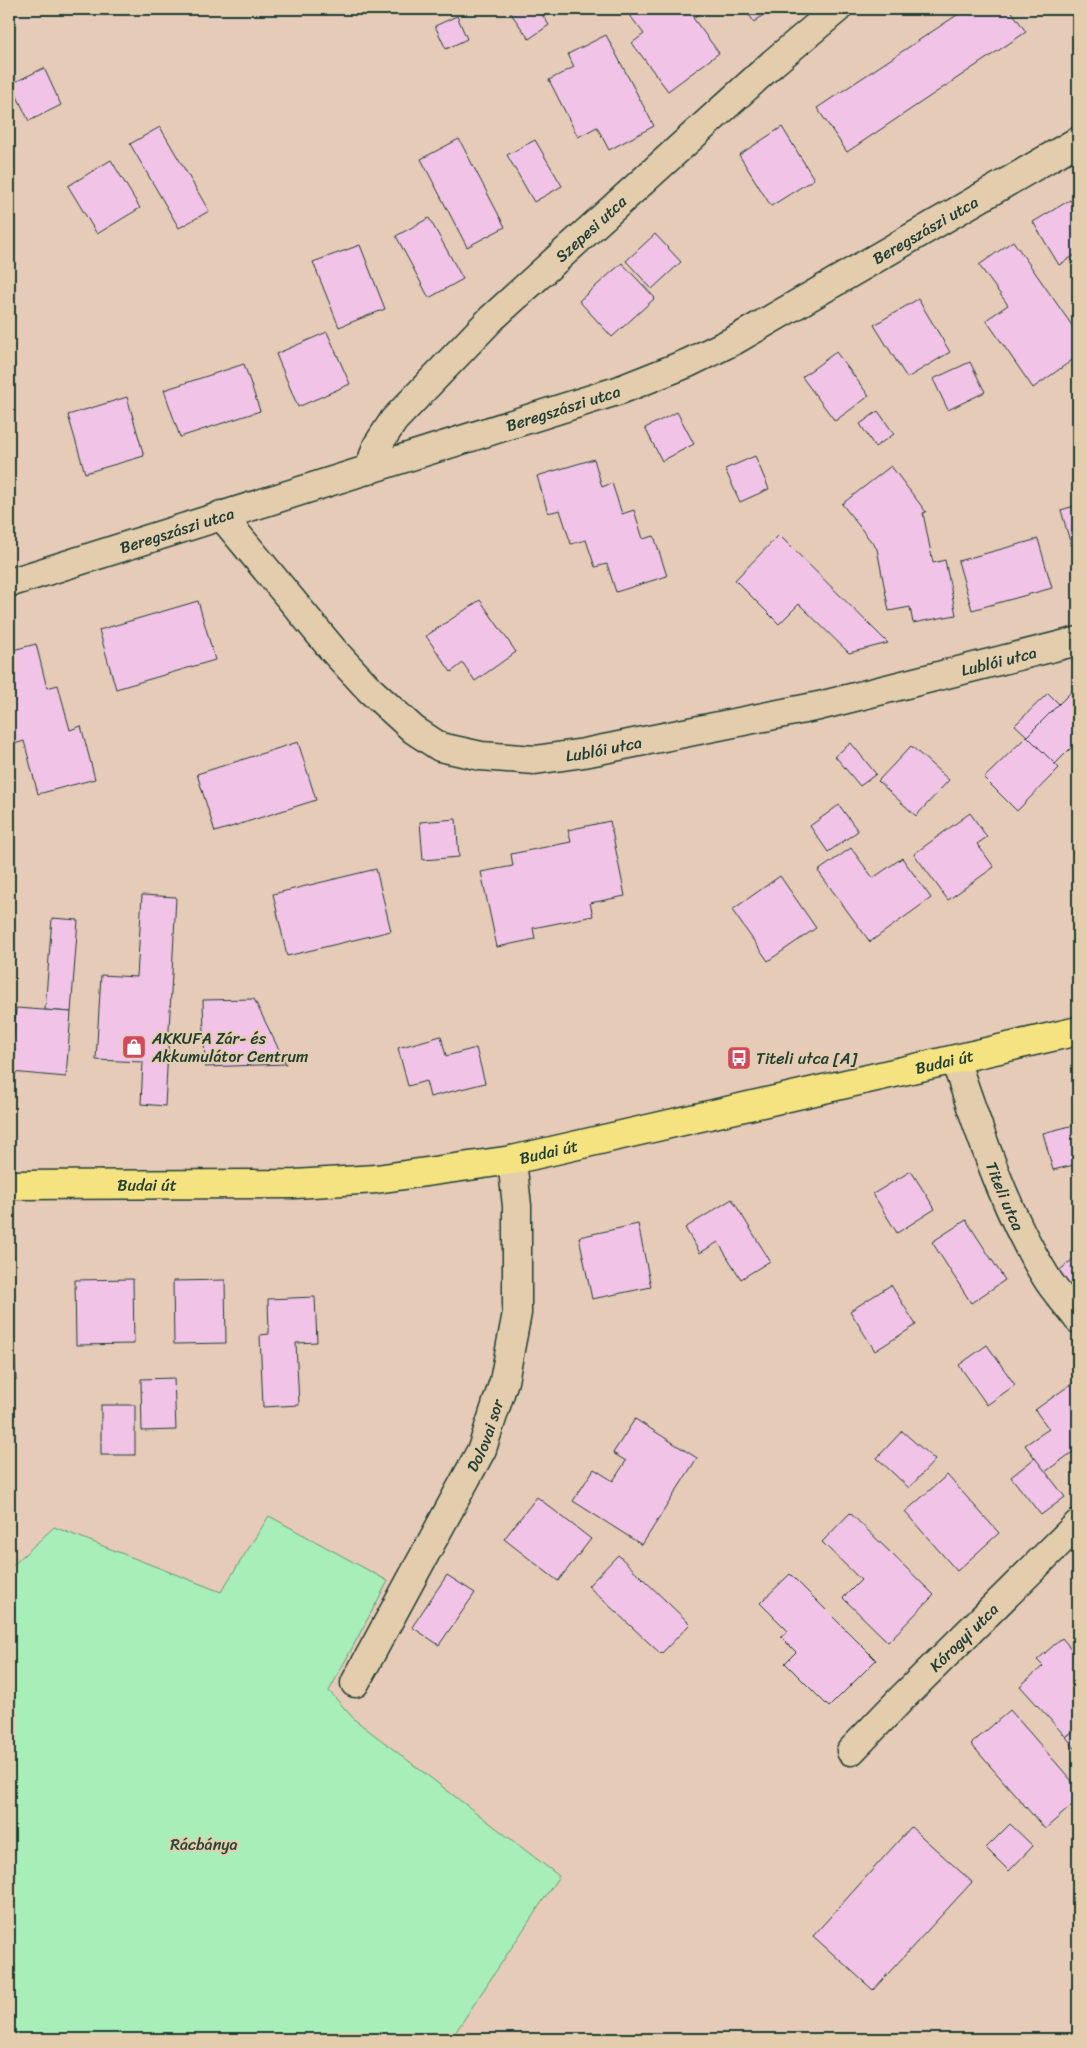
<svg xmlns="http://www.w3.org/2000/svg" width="1087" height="2048" viewBox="0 0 1087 2048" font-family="Sriracha,sans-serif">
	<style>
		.green { fill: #a8eeb9; stroke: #649676 }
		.building { fill: #f1c3e7; stroke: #1f3d34 }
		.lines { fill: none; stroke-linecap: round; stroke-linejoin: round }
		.minor-casing { stroke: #1f3d34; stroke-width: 31 }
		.primary-casing { stroke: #1f3d34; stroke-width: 31 }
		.minor { stroke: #e3cdac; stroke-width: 28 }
		.primary { stroke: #f5e382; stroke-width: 28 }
		.labels { text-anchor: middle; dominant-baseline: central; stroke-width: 4; stroke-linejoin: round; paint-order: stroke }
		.street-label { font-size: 16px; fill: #1f3d34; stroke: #e3cdac }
		.poi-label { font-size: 16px; fill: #1f3d34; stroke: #e3cdac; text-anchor: start }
		.park-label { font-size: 16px; fill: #26463b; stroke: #e3cdac }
	</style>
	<rect width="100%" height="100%" fill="#e6cbb8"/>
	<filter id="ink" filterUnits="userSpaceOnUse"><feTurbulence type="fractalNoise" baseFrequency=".02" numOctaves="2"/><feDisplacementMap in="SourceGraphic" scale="10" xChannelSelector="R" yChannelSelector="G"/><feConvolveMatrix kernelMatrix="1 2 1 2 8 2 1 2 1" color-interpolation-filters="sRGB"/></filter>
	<g filter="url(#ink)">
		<!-- green -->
		<polygon class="green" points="269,1516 388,1581 329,1691 355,1720 559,1876 451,2039 9,2039 9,1569 54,1527 221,1592"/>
		<!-- building -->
		<g class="building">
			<polygon points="514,9 538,9 549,25 529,39 510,12"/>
			<polygon points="625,9 706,9 693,18 719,53 668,91 632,43 644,34"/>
			<polygon points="745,9 771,9 754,22"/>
			<polygon points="966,9 1010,9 1026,32 847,152 817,108"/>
			<polygon points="457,16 467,39 446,49 435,26"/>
			<polygon points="606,35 654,126 609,150 597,127 578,137 549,80 574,67 568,54"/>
			<polygon points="44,68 61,105 29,121 11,84"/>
			<polygon points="160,127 209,211 179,228 130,144"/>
			<polygon points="782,127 814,179 771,206 739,155"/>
			<polygon points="459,139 505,227 467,247 421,159"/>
			<polygon points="535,140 562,186 534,202 507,155"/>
			<polygon points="111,160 140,208 97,234 68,186"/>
			<polygon points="1070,200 1078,214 1078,253 1059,265 1033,222"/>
			<polygon points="429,218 463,279 429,298 396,236"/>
			<polygon points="655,234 681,262 652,289 626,261"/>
			<polygon points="1013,241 1078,334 1078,356 1033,388 986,320 1008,305 979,265"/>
			<polygon points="360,245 385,309 339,327 313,262"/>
			<polygon points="622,263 655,298 612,337 579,301"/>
			<polygon points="918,299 950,352 907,378 874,325"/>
			<polygon points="327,332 350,384 298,407 276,354"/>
			<polygon points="836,352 869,396 835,421 802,377"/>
			<polygon points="970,362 985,392 948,410 933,379"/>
			<polygon points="244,364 260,411 180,437 164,390"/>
			<polygon points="127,397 144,456 85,473 68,415"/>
			<polygon points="878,411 894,434 875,447 860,424"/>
			<polygon points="677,412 694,444 662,461 645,428"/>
			<polygon points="755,456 769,489 740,502 725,469"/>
			<polygon points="594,459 602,487 612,483 622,514 634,510 643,539 654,536 667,576 616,592 607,564 595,567 586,540 571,544 560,510 548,513 537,476"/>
			<polygon points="891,466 926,512 923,513 933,563 945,560 956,615 913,623 910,607 889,611 877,549 842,504"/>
			<polygon points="1078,505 1078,543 1071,545 1061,510"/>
			<polygon points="779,535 888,643 849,653 799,604 779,624 735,580"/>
			<polygon points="1038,539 1052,588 972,610 958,561"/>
			<polygon points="480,600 516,652 475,681 463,663 451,672 426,636"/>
			<polygon points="198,601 215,660 116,689 99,630"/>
			<polygon points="36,644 47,688 58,685 70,730 81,726 95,779 38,794 24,741 11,745 9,736 9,651"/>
			<polygon points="1076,687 1078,689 1078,741 1055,764 1027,736"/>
			<polygon points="1048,693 1059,704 1027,736 1015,725"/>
			<polygon points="1027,736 1059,768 1017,811 984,778"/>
			<polygon points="298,742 316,800 215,832 197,774"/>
			<polygon points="851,743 876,774 860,786 835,756"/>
			<polygon points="911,746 949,780 916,816 878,781"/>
			<polygon points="839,805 858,831 828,852 810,826"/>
			<polygon points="970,813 987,837 977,844 994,867 948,900 914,854"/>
			<polygon points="456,819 459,857 423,860 420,822"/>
			<polygon points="610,821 625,896 590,903 593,916 533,928 535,939 497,947 481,872 513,866 511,854 571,842 568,830"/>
			<polygon points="851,848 873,878 902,858 931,898 870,942 818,871"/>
			<polygon points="376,869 391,931 287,956 273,894"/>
			<polygon points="780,876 816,928 768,961 732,910"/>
			<polygon points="142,895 176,897 165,1106 141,1104 143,1062 96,1060 101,975 137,977"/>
			<polygon points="52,918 78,920 71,1012 45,1010"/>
			<polygon points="254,999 286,1064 205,1067 203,1000"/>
			<polygon points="16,1008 71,1012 66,1077 11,1072"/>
			<polygon points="441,1036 446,1056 476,1048 485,1083 430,1097 426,1081 408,1086 398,1048"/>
			<polygon points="1078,1124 1078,1164 1053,1170 1043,1133"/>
			<polygon points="911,1171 935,1209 897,1233 873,1194"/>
			<polygon points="732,1199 770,1261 741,1279 718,1242 700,1253 685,1228"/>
			<polygon points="966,1220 1005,1280 971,1303 932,1242"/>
			<polygon points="638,1224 651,1287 592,1299 579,1237"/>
			<polygon points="1078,1255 1078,1315 1049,1279"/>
			<polygon points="133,1279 134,1344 76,1345 75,1280"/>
			<polygon points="225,1280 226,1343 174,1344 173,1281"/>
			<polygon points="9,1283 12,1283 16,1380 9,1380"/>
			<polygon points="891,1285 916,1325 875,1351 850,1311"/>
			<polygon points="315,1297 317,1342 296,1343 299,1405 263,1407 260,1335 269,1334 268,1299"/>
			<polygon points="987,1345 1015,1385 987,1405 959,1365"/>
			<polygon points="174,1378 176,1430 142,1431 141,1379"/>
			<polygon points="1074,1382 1078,1389 1078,1448 1045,1472 1025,1445 1049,1429 1035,1410"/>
			<rect x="101" y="1405" width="34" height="50"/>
			<polygon points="635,1419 697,1458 642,1545 573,1501 594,1469 613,1481 626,1461 613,1453"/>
			<polygon points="902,1431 935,1460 909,1488 877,1458"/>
			<polygon points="1035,1458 1065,1497 1041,1515 1011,1477"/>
			<polygon points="947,1475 999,1533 957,1571 905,1512"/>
			<polygon points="537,1497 591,1539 558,1581 504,1539"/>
			<polygon points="850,1513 934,1595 888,1642 843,1598 861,1580 822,1542"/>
			<polygon points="618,1555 690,1624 661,1654 588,1586"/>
			<polygon points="790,1574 876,1660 829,1707 785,1663 796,1652 781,1637 788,1631 760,1603"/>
			<polygon points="447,1575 475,1593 439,1645 412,1627"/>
			<polygon points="1062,1638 1078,1657 1078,1727 1066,1737 1020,1686 1043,1666 1037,1660"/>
			<polygon points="1010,1710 1078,1788 1078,1800 1045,1829 971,1744"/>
			<polygon points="1078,1727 1078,1752 1066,1737"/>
			<polygon points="1010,1824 1033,1846 1009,1871 986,1848"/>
			<polygon points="911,1827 972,1882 873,1990 813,1936"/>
		</g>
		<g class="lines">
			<defs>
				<g id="minor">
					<path id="s1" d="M 369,470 L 377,446 L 394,420 L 492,318 L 773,63 L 837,9"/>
					<path id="s2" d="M 221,515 L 333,650 L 370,690 L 414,730 L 440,747 L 481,756 L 535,760 L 584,753 L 819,706 L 1078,641"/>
					<path id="s3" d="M 9,583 L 620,390 L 688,363 L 735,340 L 1078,141"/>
					<path id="s4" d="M 955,1060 C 981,1134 1004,1210 1046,1277 C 1055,1292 1068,1305 1078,1319"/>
					<path id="s5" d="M 355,1683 L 482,1449 L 504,1381 L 517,1313 L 517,1206 L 512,1160"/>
					<path id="s6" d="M 851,1751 L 902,1698 L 1078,1524"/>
				</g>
				<g id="primary">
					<path id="s7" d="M 9,1185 L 295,1184 L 376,1179 L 512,1160 L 1078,1031"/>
				</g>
			</defs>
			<!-- minor casing -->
			<use href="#minor" class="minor-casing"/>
			<!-- primary casing -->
			<use href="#primary" class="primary-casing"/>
			<!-- minor -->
			<use href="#minor" class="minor"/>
			<!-- primary -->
			<use href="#primary" class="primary"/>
		</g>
	</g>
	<!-- icons -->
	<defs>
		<symbol id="shop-square" viewBox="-11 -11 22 22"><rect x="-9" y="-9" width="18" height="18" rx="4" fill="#d1495b" stroke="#e3cdac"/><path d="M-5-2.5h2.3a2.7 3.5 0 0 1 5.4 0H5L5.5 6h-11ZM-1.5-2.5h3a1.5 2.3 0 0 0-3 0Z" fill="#fff"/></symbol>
		<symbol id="bus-square" viewBox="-11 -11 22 22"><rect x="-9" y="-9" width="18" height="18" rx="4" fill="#d1495b" stroke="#e3cdac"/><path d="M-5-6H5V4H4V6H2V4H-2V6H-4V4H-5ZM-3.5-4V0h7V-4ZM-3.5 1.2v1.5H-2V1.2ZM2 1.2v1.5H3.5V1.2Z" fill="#fff"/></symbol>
	</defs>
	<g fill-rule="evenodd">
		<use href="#shop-square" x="120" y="1033" width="28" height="28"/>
		<use href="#bus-square" x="725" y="1044" width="28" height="28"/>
	</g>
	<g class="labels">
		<!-- street labels -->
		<g class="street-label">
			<text stroke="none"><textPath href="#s1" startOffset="331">Szepesi utca</textPath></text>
			<text stroke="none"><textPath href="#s3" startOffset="986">Beregszászi utca</textPath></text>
			<text stroke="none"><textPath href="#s3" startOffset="581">Beregszászi utca</textPath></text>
			<text stroke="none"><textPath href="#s3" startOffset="176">Beregszászi utca</textPath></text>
			<text stroke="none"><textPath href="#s2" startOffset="891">Lublói utca</textPath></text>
			<text stroke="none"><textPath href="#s2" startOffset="486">Lublói utca</textPath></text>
			<text stroke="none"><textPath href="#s7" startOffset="948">Budai út</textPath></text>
			<text stroke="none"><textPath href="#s7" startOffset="542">Budai út</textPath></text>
			<text stroke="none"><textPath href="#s7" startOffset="138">Budai út</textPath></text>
			<text stroke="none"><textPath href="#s4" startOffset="145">Titeli utca</textPath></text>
			<text stroke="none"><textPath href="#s5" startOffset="280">Dolovai sor</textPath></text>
			<text stroke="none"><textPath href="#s6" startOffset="160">Kórogyi utca</textPath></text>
		</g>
		<!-- poi labels -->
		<g class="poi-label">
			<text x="152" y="1038">AKKUFA Zár- és<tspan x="152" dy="18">Akkumulátor Centrum</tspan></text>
			<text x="756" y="1058">Titeli utca [A]</text>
		</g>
		<!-- park labels -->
		<g class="park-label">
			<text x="204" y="1844">Rácbánya</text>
		</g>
	</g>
	<!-- margin -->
	<rect width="1087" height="2048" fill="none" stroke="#e3cdac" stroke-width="30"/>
	<rect x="15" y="15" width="1057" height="2018" fill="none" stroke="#1f3d34" stroke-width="2" filter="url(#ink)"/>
</svg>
